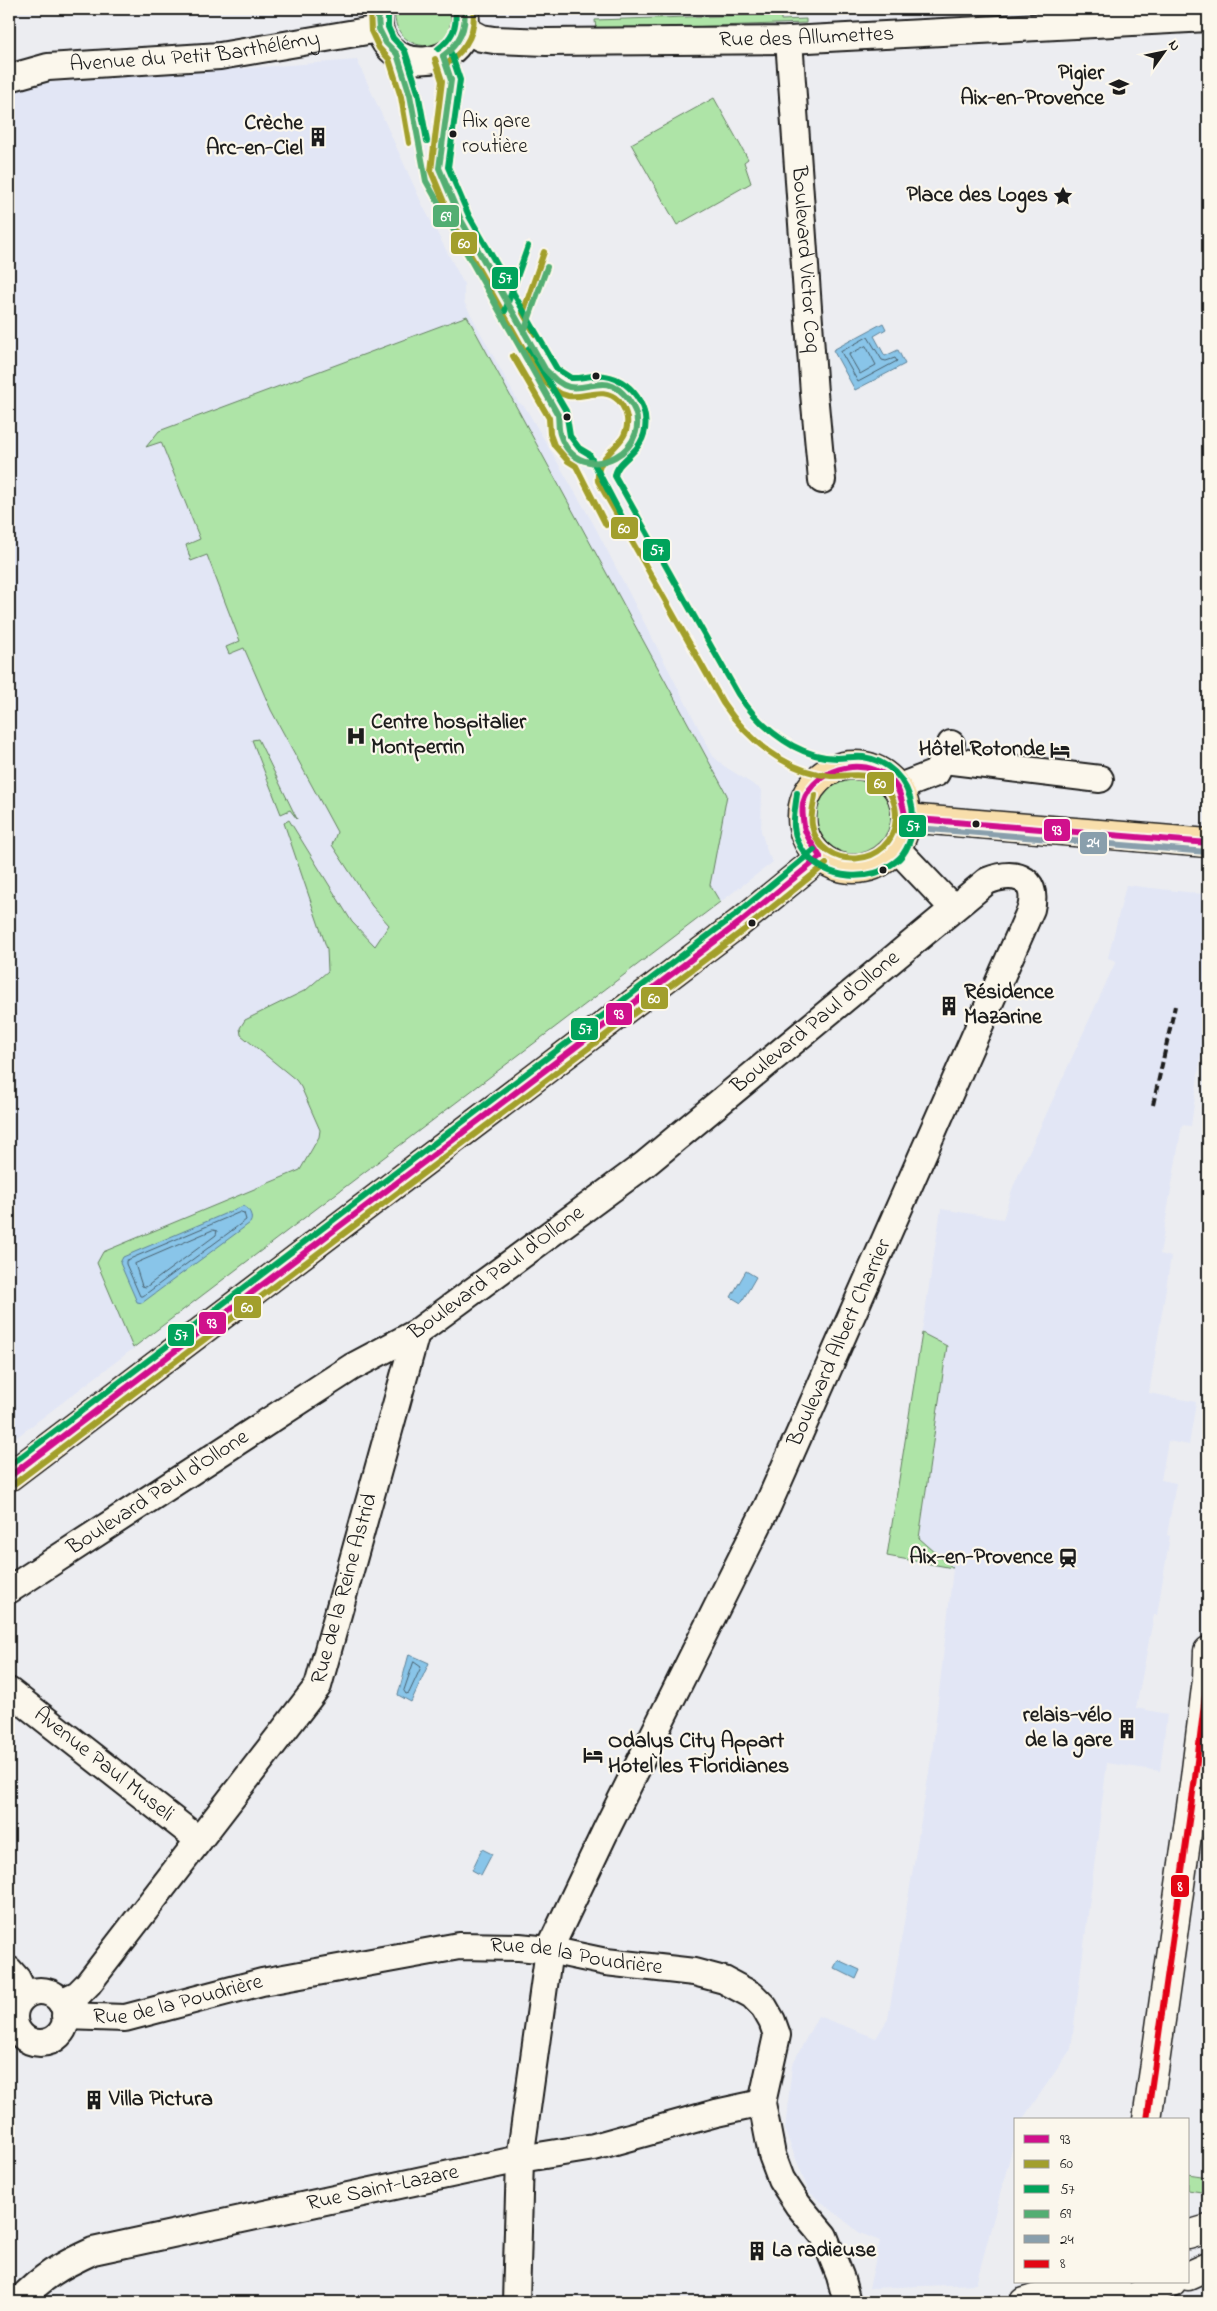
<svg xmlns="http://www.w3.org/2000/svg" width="1217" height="2311" viewBox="0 0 1217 2311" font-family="'Indie Flower',sans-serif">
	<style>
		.built { fill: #e2e6f5 }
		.green { fill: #aee4a7; stroke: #658062 }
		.water { fill: #89c5e9; stroke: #5d8197 }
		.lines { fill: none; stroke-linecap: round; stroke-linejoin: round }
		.shore { stroke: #48606e; stroke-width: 1 }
		.minor-casing { stroke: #1c1c1c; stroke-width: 30 }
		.tertiary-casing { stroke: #1c1c1c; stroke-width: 31 }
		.primary-casing { stroke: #1c1c1c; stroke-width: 31 }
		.minor { stroke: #fbf7ec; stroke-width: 26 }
		.tertiary { stroke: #fbf7ec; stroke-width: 28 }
		.primary { stroke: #f8deab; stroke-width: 28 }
		.rail { stroke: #1c1c1c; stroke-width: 4; stroke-dasharray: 8 4; stroke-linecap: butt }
		.bus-1-casing { stroke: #fbf7ec; stroke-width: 10 }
		.bus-2-casing { stroke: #fbf7ec; stroke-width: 10 }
		.bus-3-casing { stroke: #fbf7ec; stroke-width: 10 }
		.bus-4-casing { stroke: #fbf7ec; stroke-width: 10 }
		.bus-5-casing { stroke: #fbf7ec; stroke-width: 10 }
		.bus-6-casing { stroke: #fbf7ec; stroke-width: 10 }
		.bus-1 { stroke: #d0108c; stroke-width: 6 }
		.bus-2 { stroke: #a29f2c; stroke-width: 6 }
		.bus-3 { stroke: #00a35b; stroke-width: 6 }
		.bus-4 { stroke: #53ae72; stroke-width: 6 }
		.bus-5 { stroke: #899fac; stroke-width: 6 }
		.bus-6 { stroke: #e30613; stroke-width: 6 }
		.bus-dot { fill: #1c1c1c; stroke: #fbf7ec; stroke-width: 2 }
		.labels { text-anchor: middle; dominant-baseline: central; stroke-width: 4.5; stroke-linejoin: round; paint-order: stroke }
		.bus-label { font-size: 21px; fill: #1c1c1c; stroke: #fbf7ec; text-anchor: start }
		.street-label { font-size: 22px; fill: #1c1c1c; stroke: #fbf7ec }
		.poi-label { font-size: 22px; font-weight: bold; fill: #1c1c1c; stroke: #fbf7ec; text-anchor: end }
		.line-badge { stroke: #fbf7ec; stroke-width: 2 }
		.badge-label { font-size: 14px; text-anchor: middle; font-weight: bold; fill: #fff }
	</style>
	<rect width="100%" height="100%" fill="#ecedf1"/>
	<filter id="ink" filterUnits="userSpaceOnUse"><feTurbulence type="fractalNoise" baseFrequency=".02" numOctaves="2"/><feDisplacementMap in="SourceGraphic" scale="10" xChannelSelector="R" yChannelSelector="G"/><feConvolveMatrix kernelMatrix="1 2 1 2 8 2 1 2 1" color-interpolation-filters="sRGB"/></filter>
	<g filter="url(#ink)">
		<!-- built -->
		<g class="built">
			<polygon points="357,60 423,206 464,284 464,302 518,402 525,407 593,523 713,756 724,766 762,790 761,831 768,854 773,862 9,1443 9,89 28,84"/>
			<polygon points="1126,885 1203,894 1208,897 1208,1004 1191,1126 1182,1125 1160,1254 1171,1257 1149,1393 1196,1402 1189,1445 1168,1441 1161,1480 1176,1483 1167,1535 1170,1536 1157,1615 1154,1615 1136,1708 1167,1714 1160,1771 1107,1763 1071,2049 1022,2120 1016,2120 1016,2141 1013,2146 976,2284 869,2288 880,2241 860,2233 809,2192 785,2131 792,2065 818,2016 876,2038 888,2019 932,1754 953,1569 887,1556 941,1209 1003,1219 1013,1187 1116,961 1108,958"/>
		</g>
		<!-- green -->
		<g class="green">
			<path d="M 395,9 L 453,9 C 453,14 453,19 453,24 C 446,59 390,50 395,9 Z"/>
			<polygon points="781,14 781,20 806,19 806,23 596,30 595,20"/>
			<polygon points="714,98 748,159 744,162 751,183 677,225 631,144"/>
			<polygon points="467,316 727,795 710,885 720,902 133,1348 97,1263 103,1252 300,1170 319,1137 320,1130 301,1087 296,1080 241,1035 240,1028 245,1020 306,990 328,971 327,949 284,823 289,820 352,922 375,946 389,925 372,906 332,845 337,832 271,710 244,648 229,654 226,647 240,641 207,555 191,561 186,545 200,539 161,442 146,447 159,431"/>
			<polygon points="258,739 297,819 290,810 281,814 252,740"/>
			<circle cx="852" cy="815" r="39"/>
			<polygon points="922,1333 947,1346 919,1538 953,1568 887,1556"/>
			<polygon points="1188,2174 1208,2177 1208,2193 1188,2190"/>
		</g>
		<!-- water -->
		<g class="water">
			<polygon points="883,323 886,329 874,336 885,356 898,350 905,364 855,390 833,350"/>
			<path d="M 243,1206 C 249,1208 254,1217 250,1223 L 142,1303 L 137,1302 L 120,1263 L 123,1257 Z"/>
			<polygon points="746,1271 756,1277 741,1303 731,1297"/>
			<polygon points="409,1654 429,1663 411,1702 398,1695"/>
			<polygon points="482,1849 492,1854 481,1875 472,1870"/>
			<polygon points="838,1960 860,1970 856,1979 834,1968"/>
		</g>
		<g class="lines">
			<!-- shore -->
			<g class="shore">
				<polygon points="868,337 882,360 886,361 895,358 897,361 858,382 841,352"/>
				<polygon points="866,346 876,365 860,374 849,355"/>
				<polygon points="241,1212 244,1213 246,1220 143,1296 140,1296 126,1264 126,1261"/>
				<polygon points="213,1230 217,1231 216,1235 146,1287 142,1286 135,1264"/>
				<polygon points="414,1662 421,1667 409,1693 406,1694 404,1691"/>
			</g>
			<defs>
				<g id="minor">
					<path d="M 379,9 C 369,82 481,73 464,9"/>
					<path id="s1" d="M 464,29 L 481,38 L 494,40 L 546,42 L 789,40 L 1208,18"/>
					<path id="s2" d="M 789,40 L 814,393 L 822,480"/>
					<path id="s3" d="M 9,78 L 48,67 L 220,56 L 379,29"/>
					<polyline points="944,760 1100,779"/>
					<polyline points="897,788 936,773 951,744"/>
					<polyline points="896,848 953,908"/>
					<path id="s4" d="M 9,1590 L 352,1367 L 416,1333 L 644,1165 L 987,881 C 1012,871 1039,875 1031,909 L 768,1505 L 606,1830 L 549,1950 L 520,2159 L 516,2302"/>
					<path id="s5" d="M 9,1691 L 199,1840"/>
					<polyline points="9,1970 17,1979 25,1995"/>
					<circle cx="40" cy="2017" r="26"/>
					<path id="s6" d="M 61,2002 L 78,1994 L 88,1984 L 318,1686 L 416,1333"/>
					<path id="s7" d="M 65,2016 L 125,2018 L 262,1982 L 459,1946 L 519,1947 L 549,1950 L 606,1962 L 694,1972 L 724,1980 L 752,1995 L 764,2007 L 772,2021 L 777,2035 L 762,2103 L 772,2155 L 781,2179 L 798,2205 L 824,2236 L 840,2276 L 847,2302"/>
					<path id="s8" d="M 18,2302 C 43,2276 60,2266 93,2251 L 520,2159 L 594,2147 L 716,2113 L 762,2103"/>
				</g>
				<g id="tertiary">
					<polyline points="1147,2120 1195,1778 1207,1679 1208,1651"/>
					<polyline points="1188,2235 1208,2229"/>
					<polyline points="1188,2276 1208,2267"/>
					<path d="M 1024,2302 C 1031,2300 1039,2297 1047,2296 C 1070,2292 1096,2294 1116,2282"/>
					<polyline points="1121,2302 1172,2282"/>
				</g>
				<g id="primary">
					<circle cx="854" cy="817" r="52"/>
					<polyline points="906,818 1208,843"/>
					<polyline points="9,1477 739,923 820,857"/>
				</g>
			</defs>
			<!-- minor casing -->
			<use href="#minor" class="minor-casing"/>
			<!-- tertiary casing -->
			<use href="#tertiary" class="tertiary-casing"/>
			<!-- primary casing -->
			<use href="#primary" class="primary-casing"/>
			<!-- minor -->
			<use href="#minor" class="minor"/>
			<!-- tertiary -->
			<use href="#tertiary" class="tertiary"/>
			<!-- primary -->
			<use href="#primary" class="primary"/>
			<!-- rail -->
			<polyline class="rail" points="1153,1105 1175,1006"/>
			<defs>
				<g id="bus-1">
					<polyline points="906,818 1208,843"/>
					<path d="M 820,857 C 815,848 805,836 804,826 C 803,820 802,809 803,803 C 814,764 876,753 897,788 C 902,796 903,809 906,818"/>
					<polyline points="9,1477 739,923 820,857"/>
				</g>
				<g id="bus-2">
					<polyline points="370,9 371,31 379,48 389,59 401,97 409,143"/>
					<path d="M 435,59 L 442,81 L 431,171 L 453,224 L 537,373 C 545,383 555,393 568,396 C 586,399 603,385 619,401 C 623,406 626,412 627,418 C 631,447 595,450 598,481 L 723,703 C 747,739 786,772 831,776 C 850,777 865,770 882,784 C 892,793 896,804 896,817 C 894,870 819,872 812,825 C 810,816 814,804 815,795"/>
					<path d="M 448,63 C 466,49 477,32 473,9"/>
					<polyline points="535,334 523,313 544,252"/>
					<polyline points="513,356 549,418 550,434 554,445 568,461 576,466 606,525"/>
					<polyline points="14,1484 744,930 826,864"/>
				</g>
				<g id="bus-3">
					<polyline points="388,9 388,27 393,38 405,51 418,92 427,141"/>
					<path d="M 438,49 C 451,39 458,28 455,10"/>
					<path d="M 451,53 L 460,80 L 448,167 L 469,216 L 557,369 L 571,378 C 582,379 593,374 605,376 C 635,380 656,417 640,443 C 634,455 616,463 615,476 L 738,694 C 752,715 771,734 793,746 C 806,753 822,758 837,758 C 846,758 854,756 863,757 C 897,762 914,791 913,822 C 913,836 907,854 895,862 C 889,866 882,871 875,873 C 841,883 799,866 794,827 C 793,817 796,804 797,793"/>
					<polyline points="505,311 528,246"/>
					<polyline points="529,348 566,411 570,436 579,448 589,454 622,517"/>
					<polyline points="9,1466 734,916 814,850"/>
				</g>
				<g id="bus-4">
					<path d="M 373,9 L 378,17 L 379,29 L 386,43 L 397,54 L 410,95 L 426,181 L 558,415 C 559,421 558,428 560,434 C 579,494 665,447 628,399 C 606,371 591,391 569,387 C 559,385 552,376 545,369 L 461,220 L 439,168 L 451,80 L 443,56"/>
					<path d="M 443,56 C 459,44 467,29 464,9"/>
					<polyline points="524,332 547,267"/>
				</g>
				<polyline id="bus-5" points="905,827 1207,852"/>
				<polyline id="bus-6" points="1147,2120 1195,1778 1207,1679 1208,1651"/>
			</defs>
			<!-- bus-1 casing -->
			<use href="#bus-1" class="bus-1-casing"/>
			<!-- bus-2 casing -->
			<use href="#bus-2" class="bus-2-casing"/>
			<!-- bus-3 casing -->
			<use href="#bus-3" class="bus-3-casing"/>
			<!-- bus-4 casing -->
			<use href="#bus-4" class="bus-4-casing"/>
			<!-- bus-5 casing -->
			<use href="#bus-5" class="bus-5-casing"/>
			<!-- bus-6 casing -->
			<use href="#bus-6" class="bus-6-casing"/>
			<!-- bus-1 -->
			<use href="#bus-1" class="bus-1"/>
			<!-- bus-2 -->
			<use href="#bus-2" class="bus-2"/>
			<!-- bus-3 -->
			<use href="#bus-3" class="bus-3"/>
			<!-- bus-4 -->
			<use href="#bus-4" class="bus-4"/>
			<!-- bus-5 -->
			<use href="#bus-5" class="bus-5"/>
			<!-- bus-6 -->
			<use href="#bus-6" class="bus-6"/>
		</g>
	</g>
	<!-- icons -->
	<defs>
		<symbol id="university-bare" viewBox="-9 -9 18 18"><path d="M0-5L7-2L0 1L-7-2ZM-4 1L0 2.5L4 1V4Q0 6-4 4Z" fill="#1c1c1c" stroke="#fbf7ec" stroke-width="2.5" paint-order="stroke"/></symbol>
		<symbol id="building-bare" viewBox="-9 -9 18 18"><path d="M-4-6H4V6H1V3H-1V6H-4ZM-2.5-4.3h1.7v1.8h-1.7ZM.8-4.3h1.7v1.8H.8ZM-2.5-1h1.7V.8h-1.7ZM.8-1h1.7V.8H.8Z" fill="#1c1c1c" stroke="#fbf7ec" stroke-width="2.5" paint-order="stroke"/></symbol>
		<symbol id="sight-bare" viewBox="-9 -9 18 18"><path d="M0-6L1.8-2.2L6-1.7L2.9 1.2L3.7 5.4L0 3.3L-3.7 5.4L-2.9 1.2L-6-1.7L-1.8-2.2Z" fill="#1c1c1c" stroke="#fbf7ec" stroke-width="2.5" paint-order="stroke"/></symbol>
		<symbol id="hospital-bare" viewBox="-9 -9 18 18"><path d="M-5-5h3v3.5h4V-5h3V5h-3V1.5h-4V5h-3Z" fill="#1c1c1c" stroke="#fbf7ec" stroke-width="2.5" paint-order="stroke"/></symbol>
		<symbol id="hotel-bare" viewBox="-9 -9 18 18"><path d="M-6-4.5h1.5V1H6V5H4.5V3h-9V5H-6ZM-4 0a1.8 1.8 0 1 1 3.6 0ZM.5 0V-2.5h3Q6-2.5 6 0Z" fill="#1c1c1c" stroke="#fbf7ec" stroke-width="2.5" paint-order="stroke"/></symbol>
		<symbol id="station-bare" viewBox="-9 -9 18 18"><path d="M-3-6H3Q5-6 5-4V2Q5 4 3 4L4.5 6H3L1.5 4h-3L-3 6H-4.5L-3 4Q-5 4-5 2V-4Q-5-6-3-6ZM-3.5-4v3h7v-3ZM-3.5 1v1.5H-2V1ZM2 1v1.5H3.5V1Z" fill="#1c1c1c" stroke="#fbf7ec" stroke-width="2.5" paint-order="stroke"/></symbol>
	</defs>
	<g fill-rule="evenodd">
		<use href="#university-bare" x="1105" y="73" width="28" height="28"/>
		<use href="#building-bare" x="304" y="123" width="28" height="28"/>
		<use href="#sight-bare" x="1049" y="182" width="28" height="28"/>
		<use href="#hospital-bare" x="342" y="722" width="28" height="28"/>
		<use href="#hotel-bare" x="1046" y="736" width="28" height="28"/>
		<use href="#building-bare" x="935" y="992" width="28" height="28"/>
		<use href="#station-bare" x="1054" y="1544" width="28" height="28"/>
		<use href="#building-bare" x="1113" y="1715" width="28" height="28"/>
		<use href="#hotel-bare" x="579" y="1741" width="28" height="28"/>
		<use href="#building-bare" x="80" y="2086" width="28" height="28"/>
		<use href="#building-bare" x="743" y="2237" width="28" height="28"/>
	</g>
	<!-- markers -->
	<g class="bus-dot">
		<circle cx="453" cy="134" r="4.5"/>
		<circle cx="596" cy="376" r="4.5"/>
		<circle cx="567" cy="417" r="4.5"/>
		<circle cx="976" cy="824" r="4.5"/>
		<circle cx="883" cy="870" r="4.5"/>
		<circle cx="752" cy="923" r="4.5"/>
	</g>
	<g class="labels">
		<!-- bus labels -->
		<g class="bus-label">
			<text x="462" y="122">Aix gare<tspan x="462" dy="25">routière</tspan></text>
		</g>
		<!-- street labels -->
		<g class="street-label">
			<text stroke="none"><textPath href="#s1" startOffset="345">Rue des Allumettes</textPath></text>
			<text stroke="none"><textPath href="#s3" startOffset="188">Avenue du Petit Barthélémy</textPath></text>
			<text stroke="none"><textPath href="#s2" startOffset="220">Boulevard Victor Coq</textPath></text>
			<text stroke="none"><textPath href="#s4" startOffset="988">Boulevard Paul d'Ollone</textPath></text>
			<text stroke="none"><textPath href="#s4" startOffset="582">Boulevard Paul d'Ollone</textPath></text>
			<text transform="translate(840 1343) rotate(-66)">Boulevard Albert Charrier</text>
			<text stroke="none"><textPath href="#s4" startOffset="178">Boulevard Paul d'Ollone</textPath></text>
			<text stroke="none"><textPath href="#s6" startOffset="510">Rue de la Reine Astrid</textPath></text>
			<text stroke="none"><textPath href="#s5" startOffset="120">Avenue Paul Museli</textPath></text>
			<text stroke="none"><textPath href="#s7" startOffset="520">Rue de la Poudrière</textPath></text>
			<text stroke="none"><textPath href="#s7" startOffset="115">Rue de la Poudrière</textPath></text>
			<text stroke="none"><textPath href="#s8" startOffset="388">Rue Saint-Lazare</textPath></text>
		</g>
		<!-- poi labels -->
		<g class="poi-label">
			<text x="1104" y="74">Pigier<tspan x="1104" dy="25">Aix-en-Provence</tspan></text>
			<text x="303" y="124">Crèche<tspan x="303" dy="25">Arc-en-Ciel</tspan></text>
			<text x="1048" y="196">Place des Loges</text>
			<text x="371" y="723" text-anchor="start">Centre hospitalier<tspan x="371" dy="25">Montperrin</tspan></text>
			<text x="1045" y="750">Hôtel Rotonde</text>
			<text x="964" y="993" text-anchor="start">Résidence<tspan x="964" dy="25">Mazarine</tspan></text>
			<text x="1053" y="1558">Aix-en-Provence</text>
			<text x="1112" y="1716">relais-vélo<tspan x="1112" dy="25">de la gare</tspan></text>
			<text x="608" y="1742" text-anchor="start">Odalys City Appart<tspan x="608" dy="25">Hotel les Floridianes</tspan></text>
			<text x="109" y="2100" text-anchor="start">Villa Pictura</text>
			<text x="772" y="2251" text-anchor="start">La radieuse</text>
		</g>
	</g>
	<g class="line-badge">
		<rect x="432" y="204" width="28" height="24" rx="5" fill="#53ae72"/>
		<rect x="450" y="231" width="28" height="24" rx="5" fill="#a29f2c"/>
		<rect x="491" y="266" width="28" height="24" rx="5" fill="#00a35b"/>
		<rect x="610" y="516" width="29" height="24" rx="5" fill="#a29f2c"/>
		<rect x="642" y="538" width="29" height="24" rx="5" fill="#00a35b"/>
		<rect x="866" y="771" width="29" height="24" rx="5" fill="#a29f2c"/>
		<rect x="898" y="814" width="29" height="24" rx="5" fill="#00a35b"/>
		<rect x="1043" y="818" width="28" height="24" rx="5" fill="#d0108c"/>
		<rect x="1079" y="831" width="29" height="24" rx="5" fill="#899fac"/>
		<rect x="640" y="986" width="29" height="24" rx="5" fill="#a29f2c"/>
		<rect x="605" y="1002" width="28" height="24" rx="5" fill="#d0108c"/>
		<rect x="570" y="1017" width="29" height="24" rx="5" fill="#00a35b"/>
		<rect x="233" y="1295" width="29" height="24" rx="5" fill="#a29f2c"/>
		<rect x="198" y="1311" width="29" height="24" rx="5" fill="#d0108c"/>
		<rect x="167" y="1323" width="28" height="24" rx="5" fill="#00a35b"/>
		<rect x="1170" y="1874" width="20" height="24" rx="5" fill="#e30613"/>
	</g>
	<g class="badge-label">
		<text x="446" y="221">69</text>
		<text x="464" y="248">60</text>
		<text x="505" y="283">57</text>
		<text x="624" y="533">60</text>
		<text x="657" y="555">57</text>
		<text x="880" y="788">60</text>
		<text x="913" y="831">57</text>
		<text x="1057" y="835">93</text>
		<text x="1093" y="847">24</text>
		<text x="654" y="1003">60</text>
		<text x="619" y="1019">93</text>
		<text x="585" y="1034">57</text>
		<text x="247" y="1312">60</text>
		<text x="212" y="1328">93</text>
		<text x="181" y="1340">57</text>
		<text x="1180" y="1891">8</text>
	</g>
	<!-- margin -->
	<rect width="1217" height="2311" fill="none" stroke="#fbf7ec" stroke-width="30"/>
	<rect x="15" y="15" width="1187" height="2281" fill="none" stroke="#1c1c1c" stroke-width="2" filter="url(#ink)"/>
	<!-- legend -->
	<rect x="1014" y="2118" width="175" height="165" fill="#fbf7ec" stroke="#a29f99"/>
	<rect x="1024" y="2135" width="25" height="8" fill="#d0108c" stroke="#a29f99"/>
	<text x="1060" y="2144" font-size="15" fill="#1c1c1c">93</text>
	<rect x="1024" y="2160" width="25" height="8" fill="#a29f2c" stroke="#a29f99"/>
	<text x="1060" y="2168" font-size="15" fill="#1c1c1c">60</text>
	<rect x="1024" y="2185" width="25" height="8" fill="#00a35b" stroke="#a29f99"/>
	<text x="1060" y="2194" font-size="15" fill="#1c1c1c">57</text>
	<rect x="1024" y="2210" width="25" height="8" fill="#53ae72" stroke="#a29f99"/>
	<text x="1060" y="2218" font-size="15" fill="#1c1c1c">69</text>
	<rect x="1024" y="2235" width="25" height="8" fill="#899fac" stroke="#a29f99"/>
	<text x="1060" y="2244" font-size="15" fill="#1c1c1c">24</text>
	<rect x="1024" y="2260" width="25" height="8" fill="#e30613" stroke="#a29f99"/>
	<text x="1060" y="2268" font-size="15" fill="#1c1c1c">8</text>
	<!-- north arrow -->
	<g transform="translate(1164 52) rotate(57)" stroke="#fbf7ec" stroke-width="4" paint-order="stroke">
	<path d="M0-4L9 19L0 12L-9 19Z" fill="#1c1c1c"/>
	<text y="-8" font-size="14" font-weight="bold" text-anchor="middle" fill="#1c1c1c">N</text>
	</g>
</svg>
